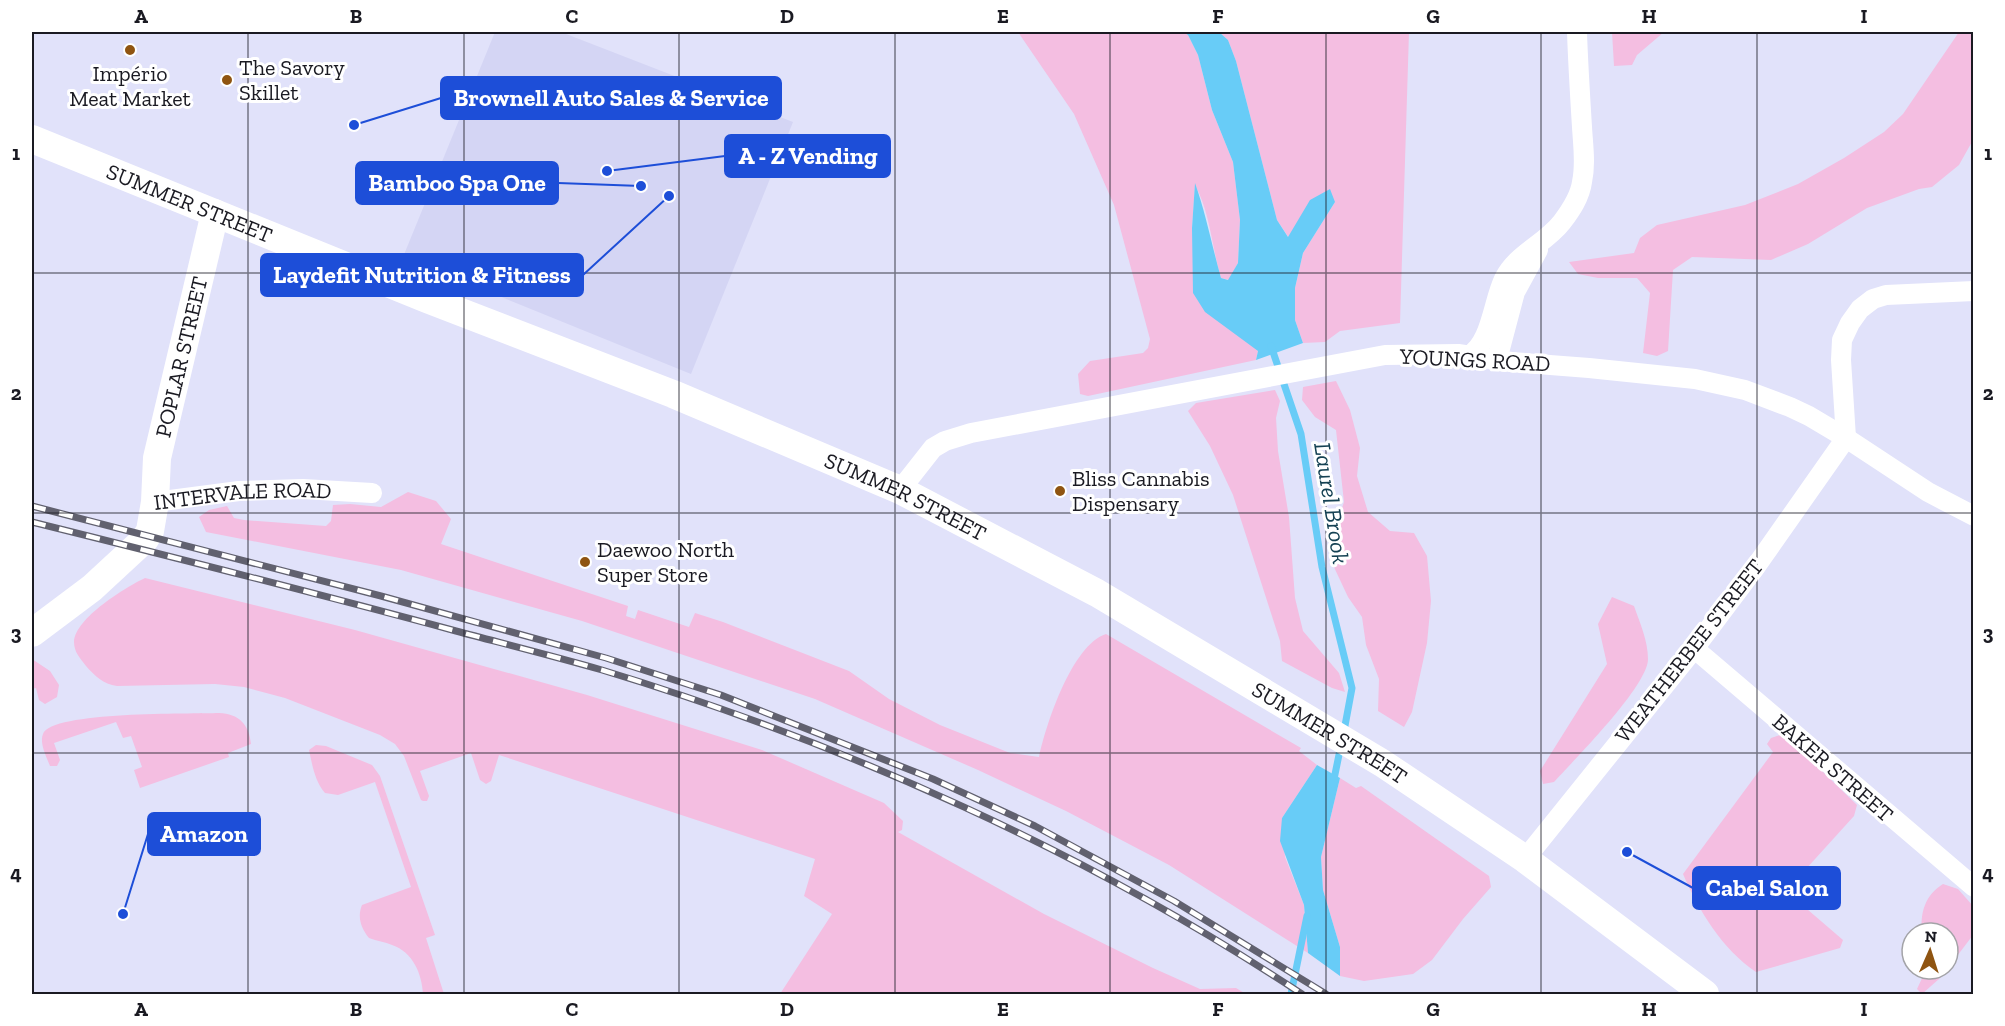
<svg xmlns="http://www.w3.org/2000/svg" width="2005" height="1026" viewBox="0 0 2005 1026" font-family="'Zilla Slab',serif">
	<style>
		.built { fill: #d4d5f4 }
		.green { fill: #f4bee1 }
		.water { fill: #68ccf7 }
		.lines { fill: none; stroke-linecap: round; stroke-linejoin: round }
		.stream { stroke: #68ccf7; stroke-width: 7 }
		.minor { stroke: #fff; stroke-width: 20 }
		.secondary { stroke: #fff; stroke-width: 28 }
		.rail-casing { stroke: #61616f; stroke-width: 7 }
		.rail { stroke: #fff; stroke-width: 4.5; stroke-dasharray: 14; stroke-linecap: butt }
		.grid { fill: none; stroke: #1a1a22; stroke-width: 1.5; stroke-opacity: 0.55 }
		.poi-dot { fill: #8f5411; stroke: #fff; stroke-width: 2 }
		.labels { text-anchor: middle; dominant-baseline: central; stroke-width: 6; stroke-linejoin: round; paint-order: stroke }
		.poi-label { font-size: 22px; fill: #1a1a22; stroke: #fff; text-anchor: start }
		.street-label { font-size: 22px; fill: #1a1a22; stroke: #fff }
		.water-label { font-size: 24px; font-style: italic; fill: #154153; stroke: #fff }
		.leader { fill: none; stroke: #1d4ed8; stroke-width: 2 }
		.callout-dot { fill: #1d4ed8; stroke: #fff; stroke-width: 2 }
		.callout { fill: #1d4ed8; stroke: #1d4ed8; stroke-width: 2 }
		.callout-label { font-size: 24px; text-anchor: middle; font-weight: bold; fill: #fff }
		.neatline { fill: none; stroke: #1a1a22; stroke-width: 2 }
		.grid-label { font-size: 20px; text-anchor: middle; font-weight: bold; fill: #1a1a22 }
	</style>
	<rect width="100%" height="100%" fill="#e1e2fa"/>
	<!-- built -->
	<polygon class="built" points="495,32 561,32 793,122 691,374 403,257"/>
	<!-- green -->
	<g class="green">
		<path d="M 1018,32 L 1183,32 L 1188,35 L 1198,55 L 1212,110 L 1233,162 L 1240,220 L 1238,263 L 1229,280 L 1221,278 C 1212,248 1210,212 1195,185 L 1192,228 L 1258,351 L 1256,360 L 1088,396 L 1080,394 L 1078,374 L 1090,361 L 1143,353 L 1148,348 L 1150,339 L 1114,205 L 1074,114 Z"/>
		<polygon points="1219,32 1409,32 1400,323 1340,331 1325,342 1303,343 1295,320 1295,288 1303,253 1335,202 1289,238 1277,220 1236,61 1228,40"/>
		<polygon points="1612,32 1664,32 1637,55 1632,65 1614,66"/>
		<polygon points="1959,32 1973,32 1973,140 1959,165 1932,187 1919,189 1867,208 1808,244 1771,260 1692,257 1673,270 1668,351 1657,356 1643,353 1650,293 1637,278 1598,278 1578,274 1569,262 1634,253 1640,238 1657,225 1745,205 1798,184 1844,158 1884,132 1903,114"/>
		<polygon points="1336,381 1350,410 1360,448 1357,476 1368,512 1390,531 1414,533 1427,556 1431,601 1427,643 1412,712 1404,727 1378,711 1379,679 1366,645 1362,617 1348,597 1333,565 1332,538 1344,502 1336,430 1315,417 1302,400 1303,387"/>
		<polygon points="1275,390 1280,401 1276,418 1278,451 1289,517 1295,598 1303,631 1339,673 1345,692 1332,688 1282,661 1280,641 1233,495 1210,446 1188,411 1196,403"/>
		<path d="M 408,492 L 436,501 L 451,519 L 441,544 L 628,606 L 626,616 L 635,619 L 638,610 L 689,627 L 695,613 L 723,622 L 849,671 L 889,699 L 940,725 L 1010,753 L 1039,757 C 1046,724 1072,645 1106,634 L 1301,748 L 1299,751 L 1317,765 L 1282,818 L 1285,857 L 1304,905 L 1308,953 L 1169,865 L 1066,811 L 978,770 L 815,699 L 582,621 L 401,570 L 206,532 L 199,517 L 209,510 L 227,506 L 234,518 L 244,520 L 326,526 L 331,521 L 333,505 L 350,504 L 381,507 Z"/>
		<path d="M 145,578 L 355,630 L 587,695 L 762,750 L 884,803 L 903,821 L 902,830 L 898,832 L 1044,914 L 1153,968 L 1200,989 L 1236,988 L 1246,994 L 780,994 L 832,914 L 804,896 L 815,859 L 499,755 L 491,781 L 486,784 L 480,780 L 471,753 L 420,771 L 429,796 L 427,801 L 423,801 L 421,800 L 404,756 L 395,744 L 380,735 L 285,698 L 244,687 L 215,684 L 117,686 C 103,684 95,676 86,666 C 80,658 74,652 74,642 C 75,618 126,587 145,578 Z"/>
		<path d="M 1612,597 L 1634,606 C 1640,623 1648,641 1648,659 C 1648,686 1574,760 1554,782 L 1543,784 L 1540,771 L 1607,664 L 1598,624 Z"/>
		<polygon points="32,659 50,671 59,685 57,697 45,704 39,700 36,688 32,689"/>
		<path d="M 219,713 C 239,714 249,724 251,744 L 228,753 L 229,757 L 140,788 L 134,770 L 142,767 L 131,736 L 123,738 L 116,722 L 54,743 L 60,760 L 57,766 L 50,766 C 47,758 39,743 43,734 C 51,711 192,714 219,713 Z"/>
		<path d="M 1780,735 L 1788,738 L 1857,805 L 1854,816 L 1796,880 L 1793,897 L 1843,940 L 1840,948 L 1756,972 C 1722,949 1699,911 1683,874 L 1773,752 L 1767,744 L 1771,738 Z"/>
		<path d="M 316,745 L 326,746 L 372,765 L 380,776 L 435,935 L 426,938 L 444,994 L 423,994 C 422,974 413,952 392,945 C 385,942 377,941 369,938 C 361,928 357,917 362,905 L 411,887 L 375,782 L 338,795 L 325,793 C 315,782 312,764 309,750 Z"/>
		<polygon points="1340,778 1356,788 1361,786 1489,876 1491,887 1463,919 1432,960 1413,974 1364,981 1340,976 1340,947 1323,890 1321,857"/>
		<path d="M 1943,884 L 1958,889 L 1973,906 L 1973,935 L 1948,968 L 1948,933 L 1922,933 C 1920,913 1925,895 1943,884 Z"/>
		<polygon points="1924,969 1947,969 1939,979 1922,994 1917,989 1924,974"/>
	</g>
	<!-- water -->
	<g class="water">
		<path d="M 1183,32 L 1219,32 L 1228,40 L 1236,61 L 1277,220 L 1288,237 L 1310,200 L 1330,189 L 1335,202 L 1303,253 L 1295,288 L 1295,320 L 1303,343 L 1256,360 L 1258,351 L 1205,312 L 1193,293 L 1192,228 L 1195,183 C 1206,214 1212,246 1221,278 L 1228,280 L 1238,263 L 1240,220 L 1233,162 L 1212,110 L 1198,55 L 1188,35 Z"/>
		<polygon points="1317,765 1340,778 1321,857 1323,890 1340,947 1340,976 1308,953 1304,905 1280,841 1282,818"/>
	</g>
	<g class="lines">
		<!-- stream -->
		<g class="stream">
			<polyline points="1271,346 1301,434 1322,567 1352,688 1344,731"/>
			<polyline points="1333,784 1341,745"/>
			<polyline points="1291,994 1307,916"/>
		</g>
		<!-- minor -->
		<g class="minor">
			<path d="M 1468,356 C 1491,345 1493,301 1504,279 C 1516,254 1545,244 1562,222 C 1571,210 1580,197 1582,182 C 1586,164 1583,145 1582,127 C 1580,95 1578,63 1577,32"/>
			<polyline points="1497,360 1515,292 1538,250"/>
			<polyline points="900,490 933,448 945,441 971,433 1385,355 1458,354 1511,362 1589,368 1695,379 1745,390 1790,407 1809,416 1846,438 1928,492 1974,516"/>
			<path id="s1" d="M 155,502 L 239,491 L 303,489 L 372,493"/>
			<polyline points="1693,650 1696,650 1974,887"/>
			<polyline points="1525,859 1693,650 1754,569 1846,438 1841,360 1842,340 1850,323 1860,309 1873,299 1886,295 1974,291"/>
		</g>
		<!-- secondary -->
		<g class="secondary">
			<path id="s2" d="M 32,139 L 427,299 L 673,394 L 900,490 L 1097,593 L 1382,763 L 1525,859 L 1705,994"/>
			<path id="s3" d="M 32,633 L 92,588 L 145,539 L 150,531 L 155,502 L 157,458 L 215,213"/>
		</g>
		<defs>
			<g id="rail">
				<polyline points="32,506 381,596 606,658 721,695 933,779 1035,826 1174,901 1326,994"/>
				<path d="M 32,522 C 173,557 315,593 456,631 C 505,644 553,656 602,670 C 847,744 1088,853 1302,994"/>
			</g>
		</defs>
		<!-- rail casing -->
		<use href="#rail" class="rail-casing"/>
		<!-- rail -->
		<use href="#rail" class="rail"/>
	</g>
	<!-- grid -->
	<path class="grid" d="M 248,32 L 248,994M 464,32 L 464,994M 679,32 L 679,994M 895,32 L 895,994M 1110,32 L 1110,994M 1326,32 L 1326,994M 1541,32 L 1541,994M 1757,32 L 1757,994M 32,273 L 1974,273M 32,513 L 1974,513M 32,753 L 1974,753"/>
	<!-- markers -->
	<g class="poi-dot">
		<circle cx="130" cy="50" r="6"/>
		<circle cx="227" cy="80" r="6"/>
		<circle cx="1060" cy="491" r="6"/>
		<circle cx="585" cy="562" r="6"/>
	</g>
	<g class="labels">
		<!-- poi labels -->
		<g class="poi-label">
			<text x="239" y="67">The Savory<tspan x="239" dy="25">Skillet</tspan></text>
			<text x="130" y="73" text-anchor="middle">Império<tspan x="130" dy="25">Meat Market</tspan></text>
			<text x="1072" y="478">Bliss Cannabis<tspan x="1072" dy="25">Dispensary</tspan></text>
			<text x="597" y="549">Daewoo North<tspan x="597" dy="25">Super Store</tspan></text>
		</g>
		<!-- street labels -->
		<g class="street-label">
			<text stroke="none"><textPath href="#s2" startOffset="170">SUMMER STREET</textPath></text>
			<text stroke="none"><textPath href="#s3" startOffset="334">POPLAR STREET</textPath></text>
			<text transform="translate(1475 360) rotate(3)">YOUNGS ROAD</text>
			<text stroke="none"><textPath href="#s2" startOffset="944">SUMMER STREET</textPath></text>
			<text stroke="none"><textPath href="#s1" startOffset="88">INTERVALE ROAD</textPath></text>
			<text transform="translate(1689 651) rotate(-52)">WEATHERBEE STREET</text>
			<text stroke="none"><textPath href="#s2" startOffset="1430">SUMMER STREET</textPath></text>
			<text transform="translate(1833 768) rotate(41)">BAKER STREET</text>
		</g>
		<!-- water labels -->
		<g class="water-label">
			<text transform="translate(1332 503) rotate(81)">Laurel Brook</text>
		</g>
	</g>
	<!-- callouts -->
	<path class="leader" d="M354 125L441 98M607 171L725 156M641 186L558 183M669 196L583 275M123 914L148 834M1627 852L1693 888"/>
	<g class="callout-dot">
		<circle cx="354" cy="125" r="6"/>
		<circle cx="607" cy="171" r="6"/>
		<circle cx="641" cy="186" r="6"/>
		<circle cx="669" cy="196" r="6"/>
		<circle cx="123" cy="914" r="6"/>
		<circle cx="1627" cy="852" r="6"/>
	</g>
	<g class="callout">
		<rect x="441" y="77" width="340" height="42" rx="6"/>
		<rect x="725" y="135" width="165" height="42" rx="6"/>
		<rect x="356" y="162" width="202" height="42" rx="6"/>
		<rect x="261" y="254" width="322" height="42" rx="6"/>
		<rect x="148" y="813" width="112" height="42" rx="6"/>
		<rect x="1693" y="867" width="147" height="42" rx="6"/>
	</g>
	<g class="callout-label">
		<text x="611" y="106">Brownell Auto Sales &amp; Service</text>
		<text x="808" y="164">A - Z Vending</text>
		<text x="457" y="191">Bamboo Spa One</text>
		<text x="422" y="283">Laydefit Nutrition &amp; Fitness</text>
		<text x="204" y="842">Amazon</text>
		<text x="1767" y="896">Cabel Salon</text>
	</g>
	<!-- border -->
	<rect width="2005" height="1026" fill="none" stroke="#ffffff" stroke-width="66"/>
	<!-- north arrow -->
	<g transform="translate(1930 951) rotate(3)"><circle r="28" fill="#ffffff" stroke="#a3a3a7" stroke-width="1.5"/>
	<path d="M0-4.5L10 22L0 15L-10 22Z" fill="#8f5411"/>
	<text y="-9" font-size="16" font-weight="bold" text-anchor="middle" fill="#1a1a22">N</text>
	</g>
	<rect x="33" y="33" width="1939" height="960" class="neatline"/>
	<g class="grid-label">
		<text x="141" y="23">A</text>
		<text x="356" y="23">B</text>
		<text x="572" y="23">C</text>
		<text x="787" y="23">D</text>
		<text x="1003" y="23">E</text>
		<text x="1218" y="23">F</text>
		<text x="1433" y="23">G</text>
		<text x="1649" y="23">H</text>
		<text x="1864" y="23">I</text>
		<text x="16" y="160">1</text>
		<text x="1988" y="160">1</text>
		<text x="16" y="400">2</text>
		<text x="1988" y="400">2</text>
		<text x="16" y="640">3</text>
		<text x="1988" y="640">3</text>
		<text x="16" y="880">4</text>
		<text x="1988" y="880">4</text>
		<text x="141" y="1016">A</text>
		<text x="356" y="1016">B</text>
		<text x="572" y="1016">C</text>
		<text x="787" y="1016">D</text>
		<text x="1003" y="1016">E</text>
		<text x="1218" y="1016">F</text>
		<text x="1433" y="1016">G</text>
		<text x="1649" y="1016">H</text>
		<text x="1864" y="1016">I</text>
	</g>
</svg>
